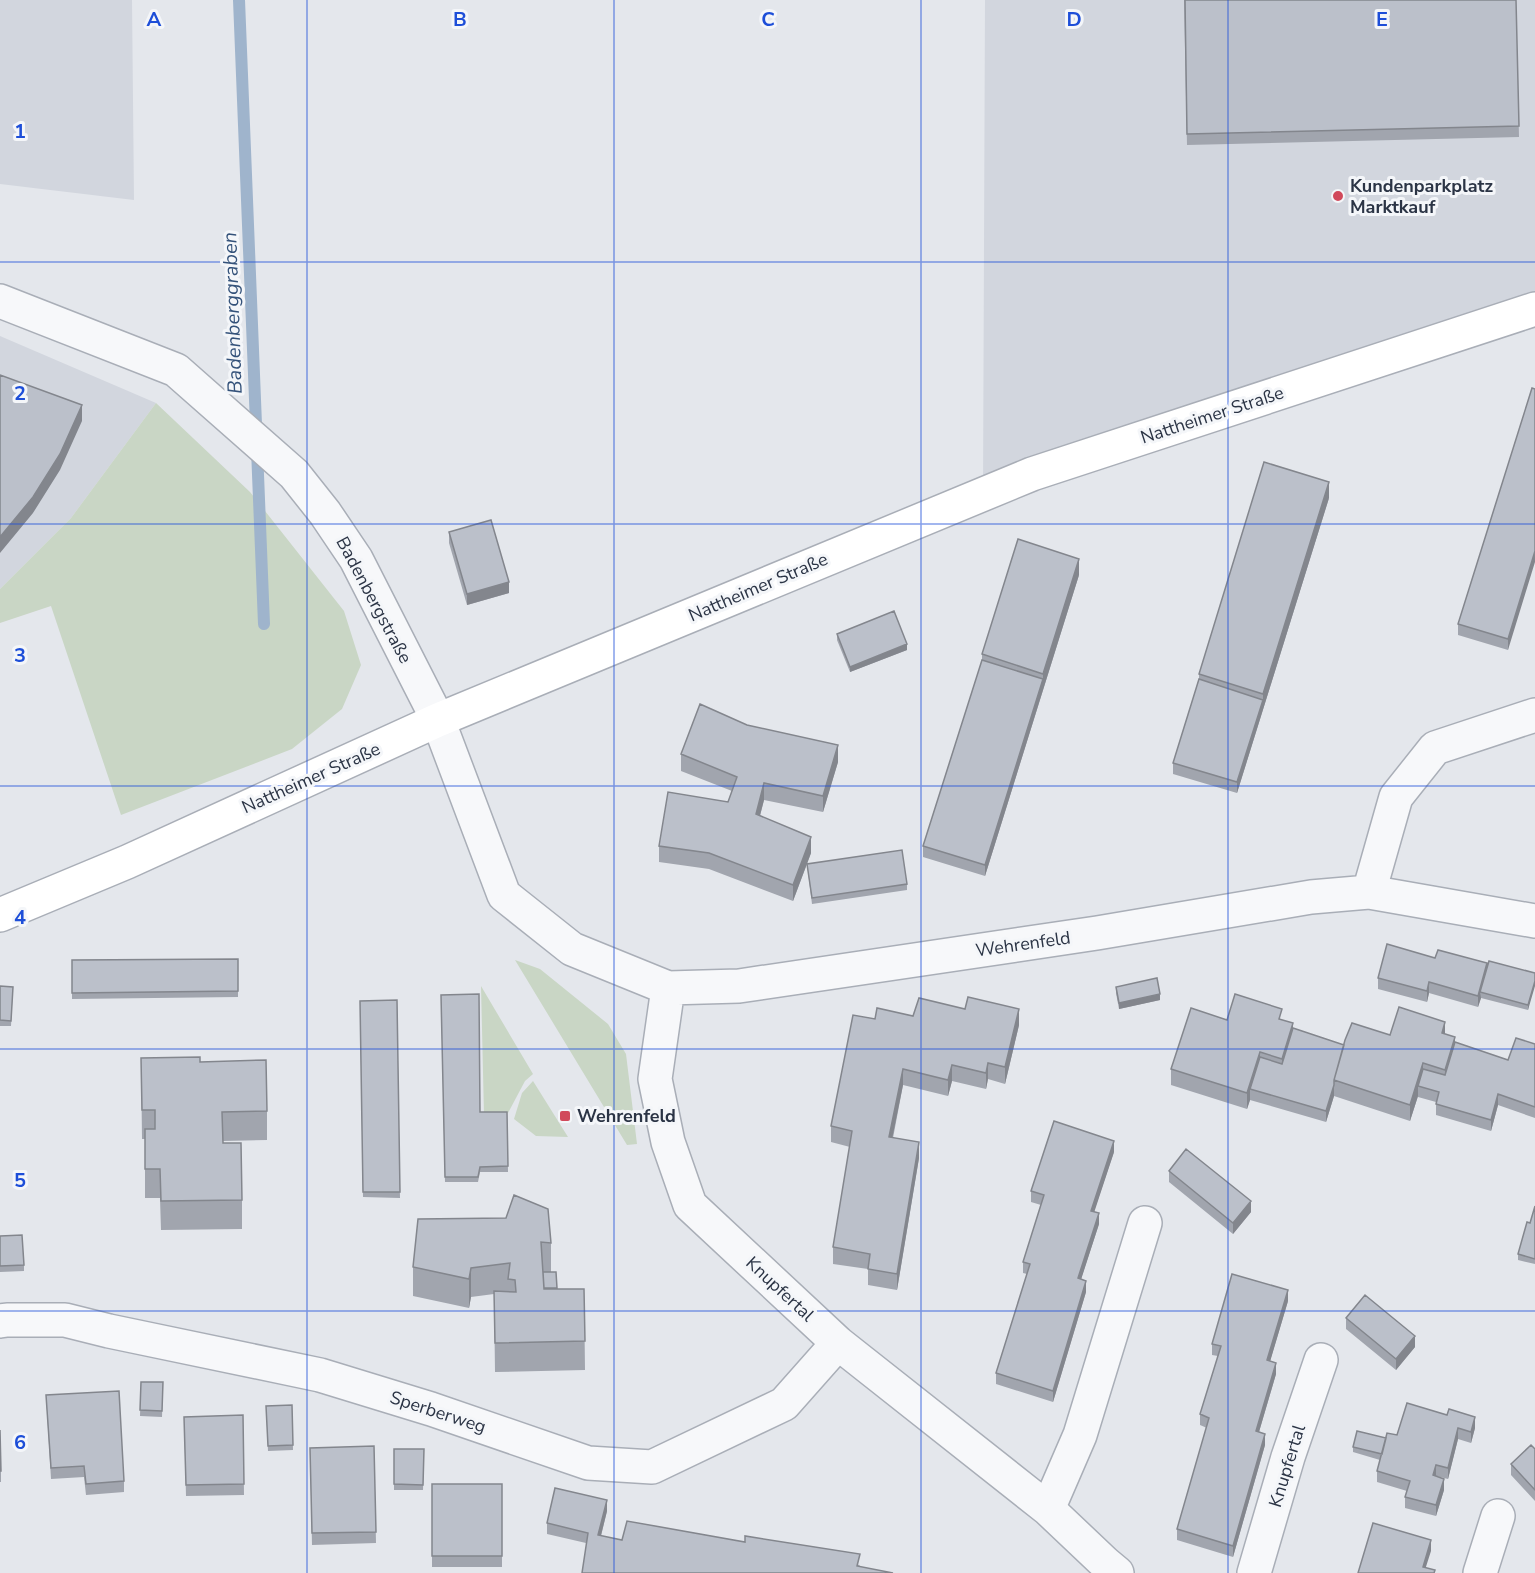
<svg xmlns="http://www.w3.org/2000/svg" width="1535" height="1573" font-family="'Nunito Sans',sans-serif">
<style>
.built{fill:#d2d6de}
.green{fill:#c9d6c5}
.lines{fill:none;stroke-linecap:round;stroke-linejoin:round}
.stream{stroke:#9fb4cc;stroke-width:12}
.street-casing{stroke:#a9aeb7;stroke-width:36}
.secondary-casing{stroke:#a9aeb7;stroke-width:36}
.street{stroke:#f7f8fa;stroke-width:33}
.secondary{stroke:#fff;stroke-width:33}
.wall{fill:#a1a5ae}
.shaded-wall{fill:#83868d}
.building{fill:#bbc0ca;stroke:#83868d;stroke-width:1.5}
.grid{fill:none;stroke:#1d4ed8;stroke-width:1.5;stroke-opacity:0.55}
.poi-dot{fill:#d1495b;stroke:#f4f6f9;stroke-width:2}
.labels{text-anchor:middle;stroke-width:6;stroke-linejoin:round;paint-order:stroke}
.poi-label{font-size:18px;font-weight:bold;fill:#2b3445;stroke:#f4f6f9;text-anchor:start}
.street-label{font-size:18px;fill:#2b3445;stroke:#f4f6f9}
.water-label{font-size:20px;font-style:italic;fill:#34527a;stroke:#f4f6f9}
.grid-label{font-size:20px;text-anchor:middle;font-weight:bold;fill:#1d4ed8;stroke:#f4f6f9;stroke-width:6;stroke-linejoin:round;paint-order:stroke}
</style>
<rect width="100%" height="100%" fill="#e4e7ec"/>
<path class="built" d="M0 0H132L134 200 0 184Z
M985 0H1535V292L1032 474 983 495Z
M0 336 156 403 71 518 0 589Z"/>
<path class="green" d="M156 403 250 492 344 611 361 665 342 709 292 749 121 815 51 606 0 623V589L71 518Z
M515 960 540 969 608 1024 626 1054 637 1144 627 1145Z
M481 986 533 1074 525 1081 508 1113 484 1115Z
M533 1081 568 1137 536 1136 514 1119 522 1093Z"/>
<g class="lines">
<path class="stream" d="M239 0 264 624"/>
<defs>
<path id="street" d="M0 301 176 370 294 474 325 513 356 559 438 720 504 895 572 949 668 988 739 986 1097 933 1311 897 1369 892 1535 921
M1369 892 1396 797 1435 748 1535 715
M668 988 655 1079 668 1142 690 1205 838 1343 1048 1509 1105 1563 1117 1573
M0 1321 7 1320H65L109 1331 320 1375 431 1409 588 1463 652 1467 784 1404 838 1343
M1048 1509 1080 1435 1145 1223
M1254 1573 1288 1457 1321 1360
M1480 1573 1498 1516"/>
<path id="secondary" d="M0 915 127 862 438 720 1032 474 1535 309"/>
</defs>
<use href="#street" class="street-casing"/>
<use href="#secondary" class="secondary-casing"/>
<use href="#street" class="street"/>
<use href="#secondary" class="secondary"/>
</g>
<path class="wall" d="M1184 0H1516L1519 137 1187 145Z
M1532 388 1508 650 1458 635V624Z
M1329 498 1237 793 1173 774V763L1199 679V674Z
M449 532 509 593 467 605 449 543Z
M1079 575 985 876 923 857V846L982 660V654Z
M837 634 907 650 850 672 837 640Z
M747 725 838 762 823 812 764 800 760 816 811 853 793 901 709 869 659 862V846L728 802 732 791 681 771V754Z
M807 864 907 884V890L812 904Z
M1435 958 1487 969 1535 973 1528 1010 1481 998 1478 1007 1429 993 1427 1002 1378 989V978Z
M238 959V997L72 999V960Z
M0 986 13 987 11 1026H0Z
M1116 987 1160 1000 1119 1009 1116 993Z
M441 995 480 1112H507L508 1172H480L478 1182H445Z
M397 1000 400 1198 363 1197 360 1001Z
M913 1016 1019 1025 1005 1084 988 1079 986 1089 952 1081 948 1096 903 1085 893 1138 919 1158 897 1290 868 1285V1269L833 1264V1247L850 1147 831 1142V1126L875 1019Z
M1227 1020H1282L1293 1028 1344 1045 1390 1035 1445 1034 1455 1042 1508 1060 1535 1044V1118L1498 1105 1491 1131 1436 1115V1102L1418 1097V1096L1410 1121 1334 1096 1326 1122 1250 1100 1247 1109 1171 1085V1069Z
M141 1058 200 1062 267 1111V1140L223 1141 242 1200V1229L161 1230 160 1198H145V1139H142Z
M1114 1152 1094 1211 1099 1224 1081 1279 1086 1292 1053 1402 996 1384V1373L1027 1274 1023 1273V1262L1041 1205 1031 1202V1191Z
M1169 1171 1251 1212 1233 1234 1169 1182Z
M1535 1206V1264L1518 1260V1254L1530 1223Z
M418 1219 551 1243V1272H543H556L557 1289H584L585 1370 495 1372 494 1294 471 1297 469 1308 413 1296V1267Z
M0 1236 24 1265V1271L0 1272Z
M1288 1301 1270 1361 1276 1374 1259 1432 1265 1445 1233 1557 1177 1540V1529L1207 1428 1200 1425V1414L1218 1356 1212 1355V1344Z
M1346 1318 1415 1347 1396 1370 1346 1329Z
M141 1382H163L162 1417 140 1416Z
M46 1395 124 1481V1492L86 1495 84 1477 51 1479Z
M1407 1403 1475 1428 1471 1443 1458 1439 1448 1479 1436 1476 1444 1490 1436 1516 1405 1508V1497L1407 1491 1377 1482V1471L1380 1460 1353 1452V1447L1397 1435Z
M292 1405 293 1450 268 1451 266 1406Z
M243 1415 244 1495 186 1496 184 1417Z
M0 1430 1 1471V1482H0Z
M374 1446 376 1543 312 1545 310 1448Z
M394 1449H424L423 1490H394Z
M1535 1449V1501L1511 1475V1464Z
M432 1484H502V1567H432Z
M607 1511 601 1536 622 1540 860 1565 859 1566 586 1543 547 1534V1523Z"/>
<path class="shaded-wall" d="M82 405V421L60 470 33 513 0 553V537Z
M1329 482V498L1237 793V782L1263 700V694Z
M1535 551V562L1508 650V639Z
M1079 559V575L1043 690V674Z
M509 582V593L467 605V594Z
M907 644V650L850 672V667Z
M1043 679V690L985 876V865Z
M838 745V762L823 812V796Z
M764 783V800L756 830V814Z
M811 837V853L793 901V885Z
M1487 963V974L1480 992 1481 998 1478 1007V996Z
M1535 981V986L1528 1010V1005Z
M1429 982V993L1427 1002V991Z
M1160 994V1000L1119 1009V1003Z
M1019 1009V1025L1005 1084V1067Z
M1445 1022V1038L1442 1033Z
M1293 1023V1039L1282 1075V1059Z
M1455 1037V1053L1445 1087V1070Z
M1260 1052V1068L1250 1089V1100L1247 1109V1093Z
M988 1063V1079L986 1089V1073Z
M1423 1063V1080L1418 1086V1096L1410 1121V1105Z
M952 1065V1081L948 1096V1080Z
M903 1069V1085L889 1154V1137Z
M1334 1085V1096L1326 1122V1111Z
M1498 1094V1105L1491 1131V1120Z
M1114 1141V1152L1091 1222V1211Z
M919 1142V1158L897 1290V1274Z
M1251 1201V1212L1233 1234V1223Z
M1099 1213V1224L1078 1289V1278Z
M471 1268V1297L469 1308V1279Z
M1086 1281V1292L1053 1402V1391Z
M1288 1290V1301L1267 1372V1360Z
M1415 1336V1347L1396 1370V1359Z
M1276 1363V1374L1256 1442V1431Z
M1475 1417V1428L1471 1443V1432Z
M1458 1428V1439L1448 1479V1468Z
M1265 1434V1445L1233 1557V1546Z
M1436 1465V1476L1433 1486V1475Z
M1444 1479V1490L1436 1516V1505Z
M607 1500V1511L598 1547V1535Z
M1431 1540V1551L1424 1573 1423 1567Z"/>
<path class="building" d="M1185 0H1516L1519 126 1187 134Z
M0 375 82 405 60 454 33 497 0 537Z
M1532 388 1535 389V551L1508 639 1458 624Z
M1264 462 1329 482 1263 694 1199 674Z
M491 520 509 582 467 594 449 532Z
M1018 539 1079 559 1043 674 982 654Z
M894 611 907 644 850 667 837 634Z
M982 660 1043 679 985 865 923 846Z
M1199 679 1263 700 1237 782 1173 763Z
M700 704 747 725 838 745 823 796 764 783 756 814 811 837 793 885 709 853 659 846 668 792 728 802 737 777 681 754Z
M902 850 907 884 812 898 807 864Z
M1387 944 1435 958 1438 950 1487 963 1478 996 1429 982 1427 991 1378 978Z
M238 959V991L72 993V960Z
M1489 961 1535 973V981L1528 1005 1480 992Z
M1157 978 1160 994 1119 1003 1116 987Z
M0 986 13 987 11 1021 0 1020Z
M479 994 480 1112H507L508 1166 480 1167 478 1177H445L441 995Z
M1235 994 1282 1009 1279 1019 1293 1023 1282 1059 1260 1052 1247 1093 1171 1069 1191 1008 1227 1020Z
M968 997 1019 1009 1005 1067 988 1063 986 1073 952 1065 948 1080 903 1069 889 1137 919 1142 897 1274 868 1269 870 1254 833 1247 852 1131 831 1126 853 1015 875 1019 877 1008 913 1016 919 998 965 1009Z
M397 1000 400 1192H363L360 1001Z
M1399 1007 1445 1022 1442 1033 1455 1037 1445 1070 1423 1063 1410 1105 1334 1080 1345 1040 1352 1023 1390 1035Z
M1293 1028 1344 1045 1334 1080V1085L1326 1111 1250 1089 1260 1057 1282 1064Z
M1516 1038 1535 1044V1107L1498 1094 1491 1120 1436 1104 1439 1092 1418 1086 1423 1069 1445 1075 1455 1042 1508 1060Z
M200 1057V1062L266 1060 267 1111 222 1112 223 1143H241L242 1200 161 1201 160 1169H145V1129H155V1110H142L141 1058Z
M1054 1121 1114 1141 1091 1211 1099 1213 1078 1278 1086 1281 1053 1391 996 1373 1030 1264 1023 1262 1044 1195 1031 1191Z
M1186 1149 1251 1201 1233 1223 1169 1171Z
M514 1195 548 1209 551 1243 541 1242 544 1289H584L585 1341 495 1343 494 1291 516 1292 515 1280 508 1279 510 1263 471 1268 469 1279 413 1267 418 1219 506 1218Z
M1535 1206V1259L1518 1254 1527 1222 1530 1223Z
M22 1235 24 1265 0 1266V1236Z
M543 1272H556L557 1288H544Z
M1232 1274 1288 1290 1267 1360 1276 1363 1256 1431 1265 1434 1233 1546 1177 1529 1209 1418 1200 1414 1221 1346 1212 1344Z
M1365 1295 1415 1336 1396 1359 1346 1318Z
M141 1382H163L162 1411 140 1410Z
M119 1391 124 1481 86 1484 84 1466 51 1468 46 1395Z
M1407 1403 1447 1415 1449 1409 1475 1417 1471 1432 1458 1428 1448 1468 1436 1465 1433 1475 1444 1479 1436 1505 1405 1497 1410 1481 1377 1471 1387 1433 1397 1435Z
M292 1405 293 1445 268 1446 266 1406Z
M243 1415 244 1484 186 1485 184 1417Z
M0 1430 1 1471H0Z
M1357 1431 1386 1438 1382 1454 1353 1447Z
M1531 1445 1535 1449V1490L1511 1464Z
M374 1446 376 1532 312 1533 310 1448Z
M394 1449H424L423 1485 394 1484Z
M432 1484H502V1556H432Z
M555 1488 607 1500 598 1535 622 1540 627 1521 745 1542V1536L860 1554 857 1566 893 1573H582L588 1533 547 1523Z
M1373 1523 1431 1540 1423 1567 1435 1570 1434 1573H1358Z"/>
<path class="grid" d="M307 0V1573M614 0V1573M921 0V1573M1228 0V1573M0 262H1535M0 524H1535M0 786H1535M0 1049H1535M0 1311H1535"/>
<g class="poi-dot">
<circle cx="1338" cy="196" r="6"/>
<rect x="559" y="1110" width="12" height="12" rx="3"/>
</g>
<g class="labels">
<g class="poi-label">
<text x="1350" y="192">Kundenparkplatz<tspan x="1350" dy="21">Marktkauf</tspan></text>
<text x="577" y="1122">Wehrenfeld</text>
</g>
<g class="street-label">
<text transform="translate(1212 415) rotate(-18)" y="6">Nattheimer Straße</text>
<text transform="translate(758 587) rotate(-23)" y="6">Nattheimer Straße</text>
<text transform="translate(374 600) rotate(62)" y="6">Badenbergstraße</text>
<text transform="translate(311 778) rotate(-24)" y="6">Nattheimer Straße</text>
<text transform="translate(1023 944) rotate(-8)" y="6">Wehrenfeld</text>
<text transform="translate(780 1289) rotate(43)" y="6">Knupfertal</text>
<text transform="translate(438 1412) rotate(18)" y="6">Sperberweg</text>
<text transform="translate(1287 1466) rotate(-73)" y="6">Knupfertal</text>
</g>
<g class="water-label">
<text transform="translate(232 313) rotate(-92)" y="7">Badenberggraben</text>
</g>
</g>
<g class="grid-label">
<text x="154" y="26">A</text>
<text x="460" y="26">B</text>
<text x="768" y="26">C</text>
<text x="1074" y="26">D</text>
<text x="1382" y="26">E</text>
<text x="20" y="138">1</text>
<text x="20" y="400">2</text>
<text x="20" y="662">3</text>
<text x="20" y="924">4</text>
<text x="20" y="1187">5</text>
<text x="20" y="1449">6</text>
</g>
</svg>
